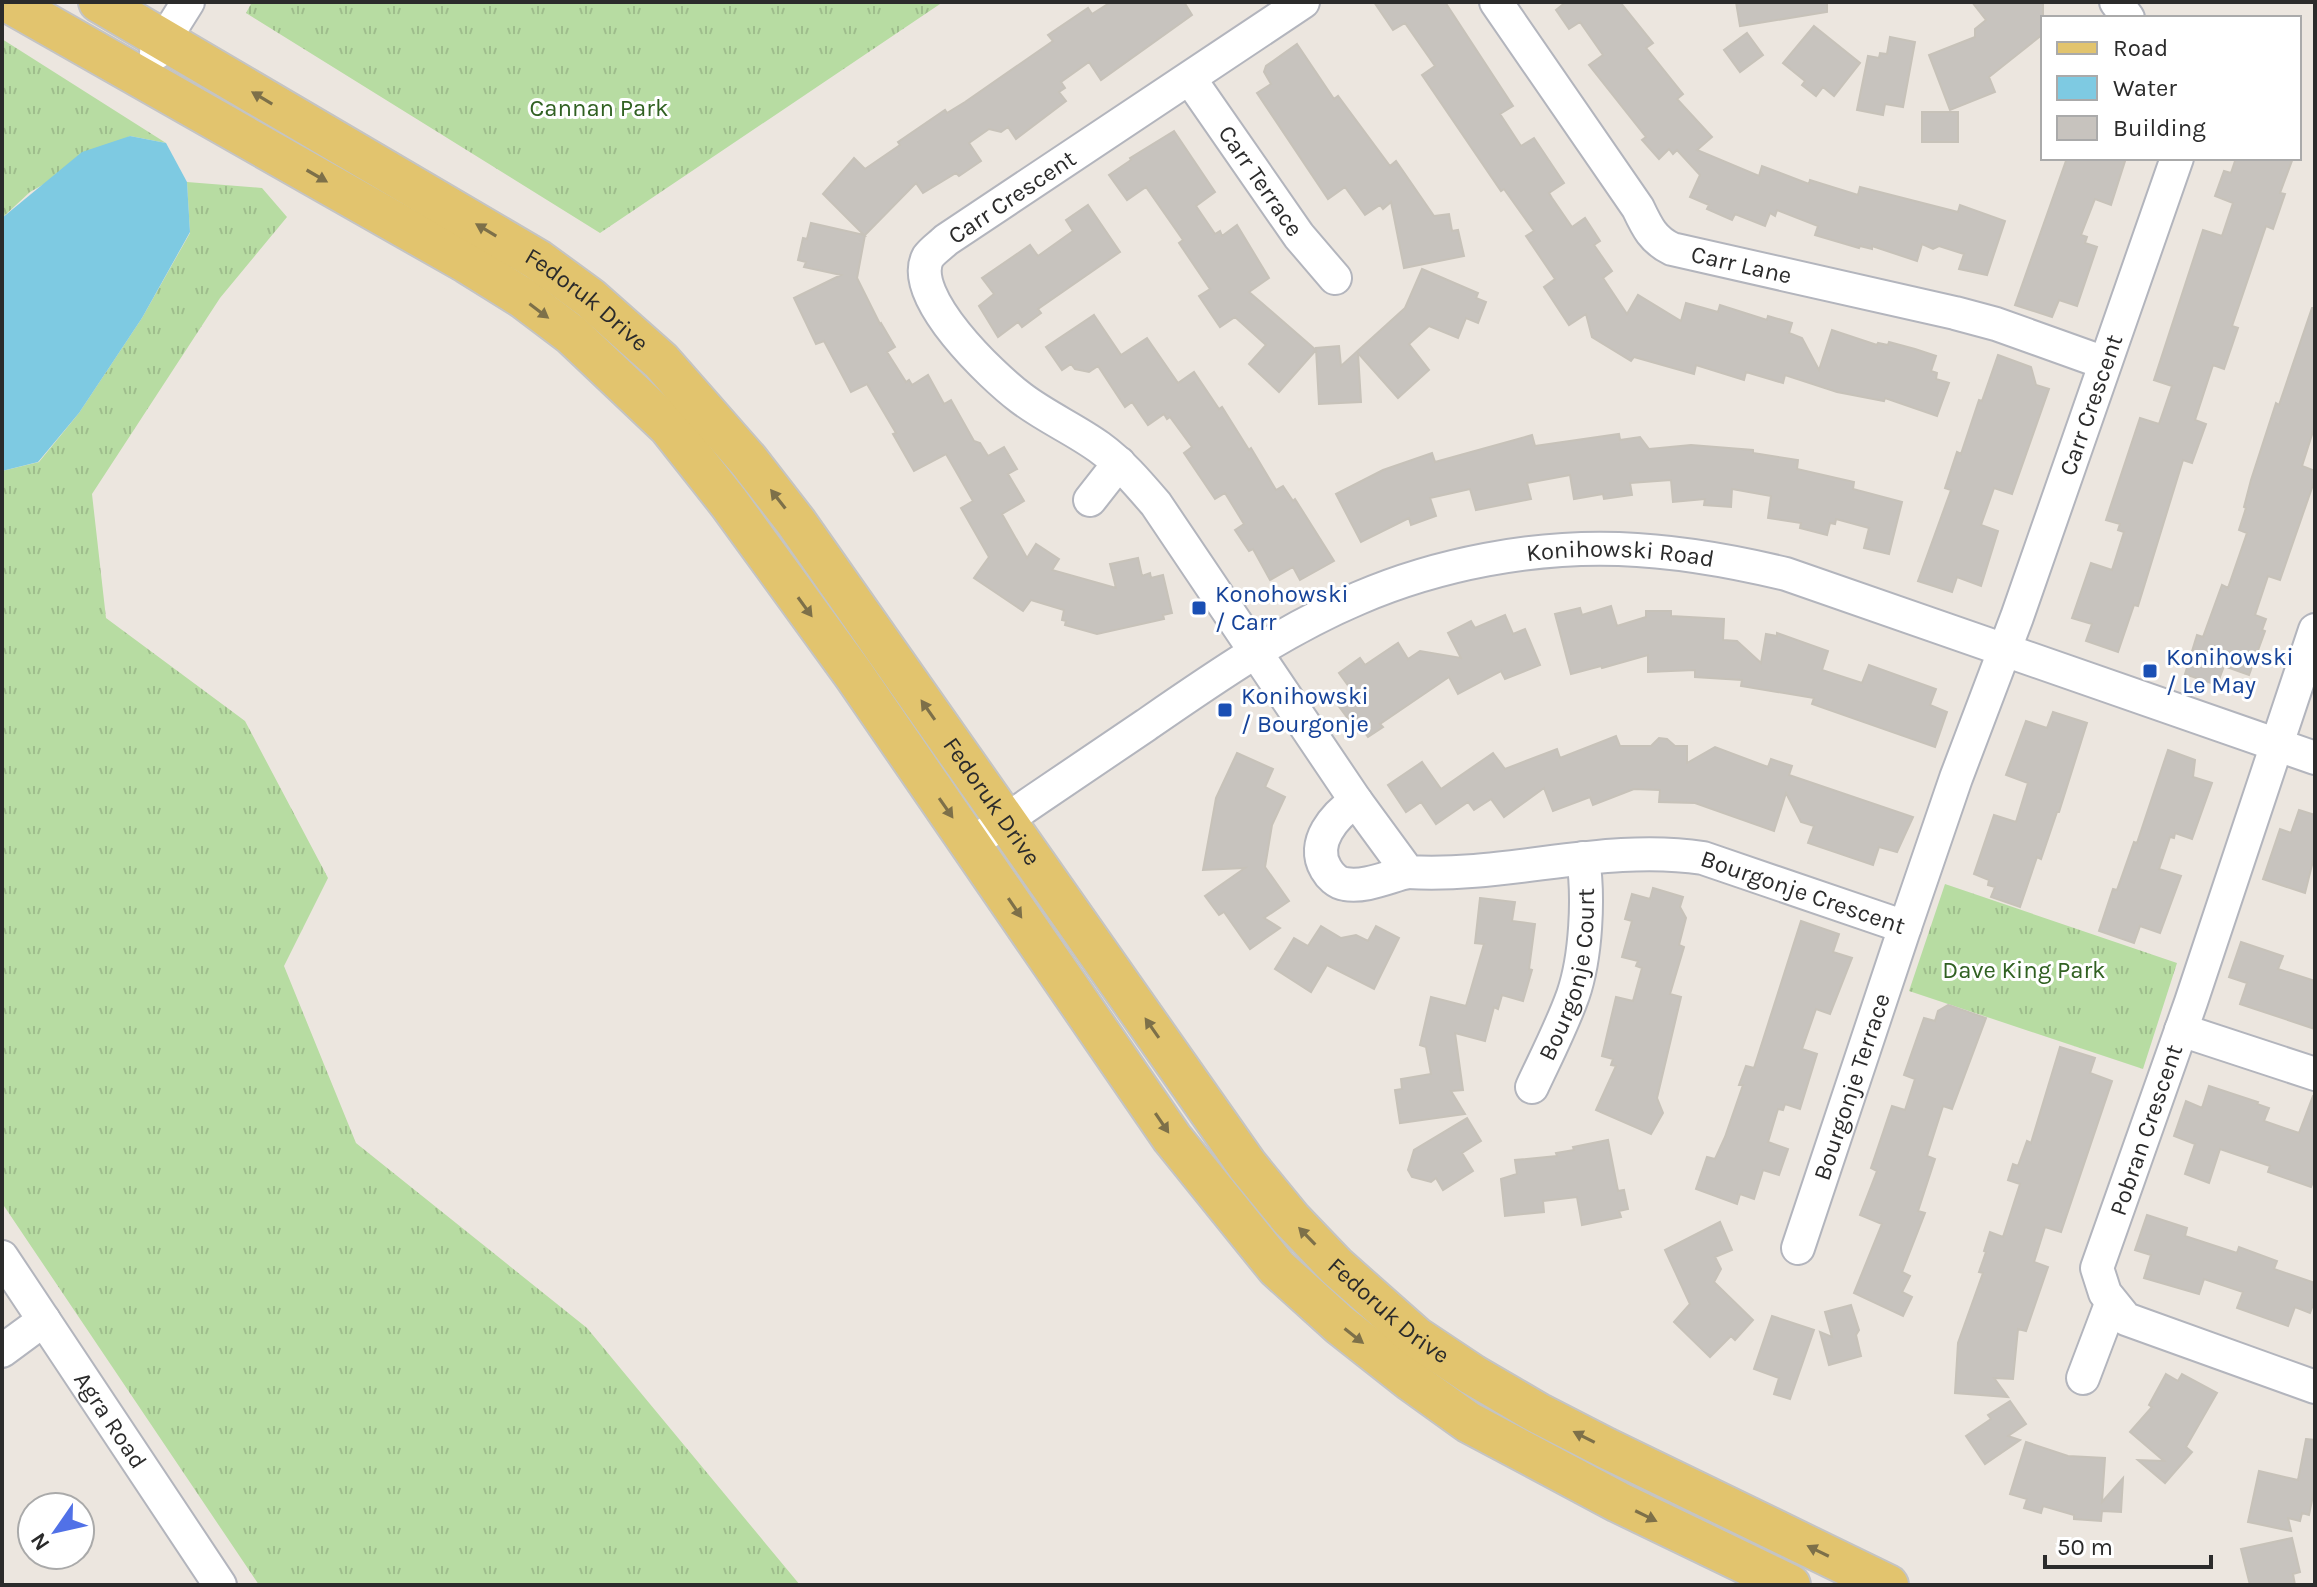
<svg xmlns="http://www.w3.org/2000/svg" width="2317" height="1587" font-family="Karla,sans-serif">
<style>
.grass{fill:url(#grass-tufts)}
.water{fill:#7ecae2}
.building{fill:#c7c3be;stroke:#c7c2b9;stroke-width:2}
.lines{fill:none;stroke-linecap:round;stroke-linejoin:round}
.minor-casing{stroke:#b3b5bd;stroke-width:36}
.major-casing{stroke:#c4c4c4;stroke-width:44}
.minor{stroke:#fff;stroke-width:32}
.major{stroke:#e2c46e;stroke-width:40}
.oneway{fill:#7d7049}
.transit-dot{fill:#1a4fb4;stroke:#fff;stroke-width:3}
.labels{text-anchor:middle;stroke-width:6;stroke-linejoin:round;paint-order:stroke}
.park-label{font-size:24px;fill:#316122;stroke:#fff}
.street-label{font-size:24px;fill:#2b2b2b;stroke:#fff}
.transit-label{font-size:24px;fill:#164399;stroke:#fff;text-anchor:start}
</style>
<defs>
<pattern id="grass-tufts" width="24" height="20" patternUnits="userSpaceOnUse" patternTransform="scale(2)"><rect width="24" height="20" fill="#b7dca2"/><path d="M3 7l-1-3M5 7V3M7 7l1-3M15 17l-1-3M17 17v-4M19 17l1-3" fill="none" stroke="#9ebd8c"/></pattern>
</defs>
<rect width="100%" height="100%" fill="#ece6df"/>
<path class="grass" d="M252 2H943L600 233 246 13Z
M2 39 166 143 130 136 30 192 2 218Z
M187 182 262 188 287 217 220 298 92 494 106 618 245 721 328 878 284 966 356 1143 587 1328 800 1585H259L2 1203V471L39 462 79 413 142 318 190 233Z
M1945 884 2177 963 2143 1069 1909 991Z"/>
<path class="water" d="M130 136 166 143 187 182 190 232 142 318 79 413 38 462 2 471V218L82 152Z"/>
<path class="building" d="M1111 2H1184L1192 15 1101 80 1089 62 1061 82 1065 88 1059 92 1066 101 1016 139 1008 127 1001 132 989 129 969 143 981 161 959 176 956 173 923 193 916 183 865 235 857 278 880 324 881 323 895 347 887 352 906 382 909 380 912 385 928 375 944 404 951 400 974 441 980 443 988 456 1004 447 1017 469 1008 474 1024 501 1002 514 1027 558 1036 544 1059 559 1052 570 1116 588 1110 564 1138 558 1142 576 1150 573 1151 578 1163 575 1172 613 1163 615 1164 619 1097 634 1065 625 1066 621 1062 620 1064 610 1031 600 1023 611 974 578 989 557 961 508 973 501 946 454 914 471 893 434 896 433 867 384 851 392 824 341 816 344 794 298 841 275 804 267 806 262 798 260 803 238 807 239 811 223 864 235 823 194 854 158 865 169 900 145 898 142 945 110 947 113 965 102 1053 41 1048 35 1088 8 1092 14Z
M1374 2H1445L1513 106 1500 114 1521 146 1534 138 1564 183 1549 193 1552 198 1572 227 1585 218 1600 241 1594 245 1612 271 1603 278 1627 314 1638 295 1681 321 1686 303 1718 312 1720 305 1767 320 1768 316 1792 323 1789 333 1802 338 1819 370 1832 330 1877 345 1878 343 1888 345 1889 342 1915 349 1936 356 1931 371 1937 373 1936 379 1949 383 1937 416 1885 398 1884 401 1837 392 1785 375 1783 383 1746 372 1744 380 1696 365 1694 374 1634 357 1631 361 1592 337 1586 314 1569 325 1544 287 1555 279 1526 236 1534 231 1504 189 1501 191 1422 75 1435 66 1405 23 1393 30Z
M1566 2H1620L1653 43 1646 48 1683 94 1677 99 1712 137 1697 150 1759 176 1762 166 1809 184 1810 180 1858 195 1860 187 1958 212 1960 205 2005 221 1987 275 1959 269 1964 254 1939 246 1933 249 1922 244 1917 261 1872 246V249L1860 246 1859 248 1815 235 1818 226 1777 210 1775 216 1770 213 1765 226 1735 214 1732 220 1707 209 1709 205 1690 197 1700 175 1677 150 1673 154 1669 149 1659 159 1642 140 1646 137 1589 65 1603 55 1580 22 1569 29 1556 10Z
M1736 2H1827V12L1740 26Z
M1972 2H2043V34L1989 77 1995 92 1950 110 1929 55 1975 37V29L1986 20Z
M1814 26 1860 63 1834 96 1823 87 1816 96 1802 85 1805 81 1783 63Z
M1747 33 1763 55 1740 72 1724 50Z
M1890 37 1915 42 1903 107 1885 104 1883 115 1857 110 1868 56 1879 58 1880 53 1887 54Z
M1297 44 1334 99 1338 96 1390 166 1396 161 1434 216 1449 214 1452 231 1458 230 1464 256 1404 268 1391 202 1383 209 1380 205 1365 215 1345 187 1328 199 1257 93 1271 84 1264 72 1266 66Z
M1922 112H1958V142H1922Z
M1174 131 1215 192 1196 206 1215 234 1220 231 1222 236 1237 225 1269 278 1249 292 1316 350 1279 392 1249 364 1266 345 1235 317 1220 327 1199 296 1210 289 1179 243 1183 240 1146 187 1127 200 1109 175 1131 160 1130 158Z
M2067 158H2126L2111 205 2095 199 2081 235 2087 237 2085 243 2097 247 2077 306 2059 300 2052 317 2015 305Z
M2236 158H2293L2280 193 2285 194 2273 229 2266 226 2232 326 2238 328 2224 369 2213 365 2195 420 2206 424 2192 463 2183 460 2138 606 2134 605 2118 652 2086 641 2092 624 2072 618 2091 563 2112 570 2124 532 2118 530 2120 524 2106 520 2140 418 2159 424 2172 386 2154 380 2203 230 2222 236 2233 203 2215 196 2224 171 2231 173Z
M1088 205 1120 252 1038 309 1041 313 1022 327 1018 322 998 337 979 306 994 294 982 278 1030 245 1038 256 1073 231 1066 220Z
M1422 269 1478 293 1476 298 1486 302 1478 323 1466 318 1458 338 1429 326 1409 344 1429 370 1398 398 1358 353 1361 402 1319 404 1316 348 1339 346 1341 366 1405 308Z
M2312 308H2315V425L2302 466 2315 471V479L2280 580 2268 576 2255 615 2266 619 2262 630 2265 631 2249 675 2224 666 2217 685 2185 674 2197 635 2203 637 2222 585 2228 588 2247 533 2239 530 2246 508 2244 507 2251 480 2276 403 2279 405Z
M1094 315 1121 355 1147 338 1178 383 1194 372 1219 409 1222 407 1249 450 1251 448 1276 490 1283 486 1293 501 1295 499 1334 561 1300 580 1293 567 1270 580 1253 549 1249 551 1235 530 1244 524 1225 493 1215 499 1184 453 1192 447 1170 417 1167 419 1164 414 1148 425 1132 402 1125 407 1098 366 1089 372 1075 369 1071 364 1062 370 1046 347Z
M1998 355 2031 367 2036 385 2049 389 2012 494 1994 488 1981 525 1998 531 1981 586 1957 577 1952 592 1918 581 1951 490 1945 488 1957 452 1961 454 1979 400 1982 401Z
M1619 434 1620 440 1640 437 1649 449 1691 445 1753 450V453L1798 460 1797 469 1854 482 1853 489 1902 502 1889 554 1864 548 1869 528 1836 519 1835 524 1830 523 1827 535 1800 528 1801 523 1768 518 1771 496 1732 489 1731 507 1704 505 1705 499 1673 502 1671 480 1630 483 1632 495 1604 499 1603 494 1574 499 1570 475 1527 483 1531 499 1476 510 1470 489 1430 498 1436 516 1411 525 1409 518 1361 542 1336 494 1383 470 1432 453 1435 462 1532 435 1535 446Z
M1611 606 1617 626 1646 617V611H1671V616L1724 619 1723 640 1737 641 1761 663 1766 634 1777 636V633L1828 651 1822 670 1862 683 1869 665 1936 689 1930 705 1947 712 1935 747 1812 704 1814 698 1741 686 1742 680 1695 677V670L1648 672V655L1602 668 1601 666 1571 674 1555 614 1580 608 1582 615Z
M1505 615 1513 634 1525 629 1540 665 1505 679 1501 671 1458 694 1449 677 1380 724 1383 727 1368 737 1362 729 1358 732 1337 704 1352 691 1339 673 1360 658 1365 665 1398 643 1408 659 1420 651 1461 658 1448 633 1471 621 1475 628Z
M2053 712 2087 723 2059 812H2057L2041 859 2037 857 2020 907 1991 897 1995 887 1988 885 1989 880 1974 874 1994 815 2016 822 2028 783 2006 775 2026 721 2047 728Z
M1616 736 1620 746H1651L1659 738 1667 739 1675 746H1687V763L1715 747 1768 767 1771 759 1792 766 1789 775 1913 817 1897 852 1879 847 1873 865 1808 843 1814 826 1801 822 1786 793 1774 831 1695 803 1659 802 1660 790 1634 789 1593 805 1590 797 1553 811 1544 788 1504 817 1491 799 1474 810 1468 802 1436 824 1421 802 1406 812 1388 785 1422 762 1441 789 1493 753 1505 769 1557 749 1560 758Z
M2168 750 2195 760 2193 777 2212 783 2192 839 2175 833 2174 838 2170 837 2159 869 2181 876 2160 933 2140 926 2134 943 2099 931 2113 889 2117 890 2134 842 2137 843Z
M1237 753 1273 769 1265 787 1285 797 1272 825 1265 867 1289 901 1264 918 1280 928 1250 949 1224 912 1219 915 1205 896 1245 868 1203 870 1216 798Z
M2299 810 2315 815V853L2305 893 2263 879 2280 829 2291 833Z
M1653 888 1683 897 1680 907 1686 918 1679 945 1684 947 1670 994 1681 997 1657 1098 1663 1113 1651 1134 1596 1110 1616 1066 1611 1065 1613 1059 1602 1056 1616 997 1633 1001 1642 968 1636 966 1638 961 1622 957 1632 921 1625 919 1632 894 1650 899Z
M1480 898 1515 902 1512 921 1535 924 1529 969 1532 970 1523 1001 1502 995 1498 1009 1494 1007 1485 1041 1455 1033 1463 1090 1451 1091 1465 1114 1400 1123 1395 1090 1402 1089 1401 1079 1431 1074 1426 1047 1420 1045 1431 997 1466 1006 1484 944 1475 943Z
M1801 921 1839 934 1833 952 1852 958 1830 1014 1816 1009 1802 1049 1817 1054 1800 1109 1785 1104 1783 1110 1778 1109 1768 1142 1788 1149 1779 1175 1763 1170 1754 1199 1740 1194 1737 1204 1696 1189 1707 1157 1715 1159 1725 1137 1743 1085H1739L1746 1066 1754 1068Z
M1321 926 1341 938 1356 935 1368 941 1376 926 1399 938 1374 989 1327 965 1311 992 1275 969 1294 938 1308 946Z
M2241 942 2283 956 2278 969 2315 981V1029L2240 1004 2247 983 2229 977Z
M1948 1005 1986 1018 1952 1109 1943 1106 1927 1156 1935 1159 1918 1211 1925 1213 1902 1272 1910 1276 1902 1292 1912 1297 1903 1316 1854 1293 1882 1224 1860 1215 1877 1171 1871 1168 1892 1106 1905 1110 1915 1079 1904 1075 1924 1018 1935 1021 1938 1011Z
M2060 1047 2095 1058 2090 1073 2112 1081 2061 1232 2045 1227 2034 1262 2048 1267 2026 1331 2018 1329 2013 1379 1994 1378 2008 1397 1955 1393 1958 1343 1983 1273 1979 1272 1986 1252 1984 1251 1990 1232 2003 1237 2020 1184 2008 1180 2013 1164 2018 1166 2027 1141 2031 1143Z
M2209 1086 2258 1102 2257 1104 2269 1108 2264 1121 2299 1133 2313 1096H2315V1176L2311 1187 2268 1172 2270 1166 2220 1149 2209 1183 2185 1174 2195 1144 2174 1136 2186 1101 2202 1108Z
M1467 1118 1481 1141 1462 1153 1473 1171 1443 1190 1436 1178 1431 1182 1412 1177 1408 1170 1414 1150Z
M1608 1140 1618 1191 1624 1190 1628 1209 1619 1211 1621 1217 1582 1225 1577 1197 1543 1201 1544 1212 1505 1216 1501 1179 1517 1174 1515 1160 1557 1156 1556 1153 1574 1150 1573 1147Z
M2147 1215 2187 1228 2185 1236 2237 1253 2239 1247 2277 1261 2274 1269 2315 1283V1299L2310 1313 2295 1307 2288 1326 2237 1308 2243 1292 2204 1279 2199 1294 2144 1278 2151 1255 2135 1250Z
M1720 1222 1732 1250 1715 1257 1721 1269 1714 1282 1753 1320 1735 1340 1731 1336 1710 1357 1674 1322 1690 1304 1665 1250Z
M1851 1305 1859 1330 1856 1335 1861 1356 1829 1365 1820 1332 1832 1337 1825 1312Z
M1772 1316 1814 1330 1790 1399 1774 1394 1779 1378 1754 1369Z
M2166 1374 2178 1381 2182 1374 2217 1393 2186 1447 2192 1452 2165 1483 2138 1460 2164 1461 2130 1432 2152 1407 2149 1405Z
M2010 1401 2026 1424 2008 1436 2020 1440 1985 1464 1966 1436 1991 1419 1988 1415Z
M2306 1439 2315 1440V1486L2309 1515 2302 1513 2300 1521 2288 1518 2291 1531 2248 1522 2259 1471 2298 1480Z
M2026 1442 2068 1456 2105 1458 2102 1502 2123 1478 2121 1512 2102 1511 2101 1521 2074 1519V1515L2043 1506 2041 1513 2024 1508 2027 1499 2010 1494Z
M2292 1538 2300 1572 2293 1574 2295 1585H2250L2241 1549Z"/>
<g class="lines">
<defs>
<g id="minor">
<path id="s1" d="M1303 2 946 240C941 245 932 251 928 257 907 296 993 377 1021 398 1046 417 1074 429 1099 447 1121 463 1138 483 1156 504L1356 801 1408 872C1507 878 1604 843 1703 858L1905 927 1956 778 2017 617 2177 158"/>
<path id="s2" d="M1496 2 1638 208C1647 227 1653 240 1672 249L1955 313 1996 324 2105 363"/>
<path d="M2116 2 2128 18"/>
<path d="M156 53 188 2"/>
<path id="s3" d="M1190 79 1299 236 1335 278"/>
<path d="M1090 500 1119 463"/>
<path d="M2315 630 2191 1002 2097 1268 2105 1293 2126 1319 2315 1387"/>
<path d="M1356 801C1335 815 1310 843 1326 869 1330 876 1337 883 1345 884 1365 888 1390 876 1408 872"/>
<path id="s4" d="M971 844C1029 804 1088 764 1146 725 1214 678 1283 630 1359 598 1438 564 1533 546 1619 549 1676 551 1732 561 1786 574L2315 758"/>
<path d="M2181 1030 2315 1074"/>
<path id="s5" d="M1532 1087C1546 1057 1562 1026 1573 995 1586 957 1589 897 1583 858"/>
<path id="s6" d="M1798 1248 1905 927"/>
<path id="s7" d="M2 1257 220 1585"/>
<path d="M2 1351 44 1320"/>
<path d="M2083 1378 2111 1304"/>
</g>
<g id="major">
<path d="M8 2 467 263 523 298 572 335 669 427 729 503 854 675 1172 1138 1277 1268 1340 1325 1411 1381 1468 1422 1618 1502 1790 1585"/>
<path id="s8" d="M99 2 538 260 590 298 661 361 748 460 796 522 1247 1165 1291 1219 1336 1266 1416 1337 1473 1375 1538 1413 1606 1448 1888 1585"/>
</g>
</defs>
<use href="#minor" class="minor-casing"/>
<use href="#major" class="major-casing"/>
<use href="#minor" class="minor"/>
<use href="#major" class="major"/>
</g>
<defs><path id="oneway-solid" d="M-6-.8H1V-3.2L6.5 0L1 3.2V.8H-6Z" transform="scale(2)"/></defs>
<g class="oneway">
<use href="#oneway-solid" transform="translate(262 98) rotate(-149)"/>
<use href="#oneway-solid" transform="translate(317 176) rotate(30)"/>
<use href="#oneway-solid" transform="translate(486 230) rotate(-149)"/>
<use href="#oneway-solid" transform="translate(539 311) rotate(37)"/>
<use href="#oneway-solid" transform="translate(778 499) rotate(-128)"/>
<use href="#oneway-solid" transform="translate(805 607) rotate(54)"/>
<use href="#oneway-solid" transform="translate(928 710) rotate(-125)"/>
<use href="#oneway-solid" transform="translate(946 808) rotate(55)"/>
<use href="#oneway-solid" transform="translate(1015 908) rotate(56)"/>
<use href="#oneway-solid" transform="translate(1152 1028) rotate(-125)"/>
<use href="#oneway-solid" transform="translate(1162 1123) rotate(56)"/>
<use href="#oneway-solid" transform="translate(1307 1236) rotate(-134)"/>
<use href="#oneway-solid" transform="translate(1354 1336) rotate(38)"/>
<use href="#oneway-solid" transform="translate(1584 1437) rotate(-153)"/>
<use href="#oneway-solid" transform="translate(1646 1516) rotate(26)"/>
<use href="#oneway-solid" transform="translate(1818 1551) rotate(-154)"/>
</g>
<g class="transit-dot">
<rect x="1191" y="600" width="16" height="16" rx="4"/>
<rect x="2142" y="663" width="16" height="16" rx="4"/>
<rect x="1217" y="702" width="16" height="16" rx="4"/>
</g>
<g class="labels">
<g class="park-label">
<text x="599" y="116">Cannan Park</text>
<text x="2024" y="978">Dave King Park</text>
</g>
<g class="street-label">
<text dy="8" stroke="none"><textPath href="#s3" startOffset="124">Carr Terrace</textPath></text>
<text transform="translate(1012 197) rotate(-34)" y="8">Carr Crescent</text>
<text dy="8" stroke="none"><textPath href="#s2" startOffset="376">Carr Lane</textPath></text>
<text dy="8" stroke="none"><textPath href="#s8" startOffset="572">Fedoruk Drive</textPath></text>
<text dy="8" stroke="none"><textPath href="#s1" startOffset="2314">Carr Crescent</textPath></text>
<text dy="8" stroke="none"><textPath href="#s4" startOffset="728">Konihowski Road</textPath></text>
<text dy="8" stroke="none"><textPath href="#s8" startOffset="1220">Fedoruk Drive</textPath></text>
<text dy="8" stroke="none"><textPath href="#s1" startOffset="1652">Bourgonje Crescent</textPath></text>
<text dy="8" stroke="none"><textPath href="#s5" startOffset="120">Bourgonje Court</textPath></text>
<text dy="8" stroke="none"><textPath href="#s6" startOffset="170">Bourgonje Terrace</textPath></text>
<text transform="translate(2146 1130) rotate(-71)" y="8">Pobran Crescent</text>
<text dy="8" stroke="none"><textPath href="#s8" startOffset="1868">Fedoruk Drive</textPath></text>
<text dy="8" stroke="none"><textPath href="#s7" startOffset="196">Agra Road</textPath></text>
</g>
<g class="transit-label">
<text x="1215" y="602">Konohowski<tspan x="1215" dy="28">/ Carr</tspan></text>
<text x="2166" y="665">Konihowski<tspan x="2166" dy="28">/ Le May</tspan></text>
<text x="1241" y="704">Konihowski<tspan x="1241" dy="28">/ Bourgonje</tspan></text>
</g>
</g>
<rect width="2317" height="1587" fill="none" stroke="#2b2b2b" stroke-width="8"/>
<rect x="2041" y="16" width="260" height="144" fill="#ffffff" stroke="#aaaaaa" stroke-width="2"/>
<rect x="2057" y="42" width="40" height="12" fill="#e2c46e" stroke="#aaaaaa" stroke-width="2"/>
<text x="2113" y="56" font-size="24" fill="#2b2b2b">Road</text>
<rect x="2057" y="76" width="40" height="24" fill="#7ecae2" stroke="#aaaaaa" stroke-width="2"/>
<text x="2113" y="96" font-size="24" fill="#2b2b2b">Water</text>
<rect x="2057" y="116" width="40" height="24" fill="#c7c3be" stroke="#aaaaaa" stroke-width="2"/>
<text x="2113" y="136" font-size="24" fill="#2b2b2b">Building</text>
<g transform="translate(56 1531) rotate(236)"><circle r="38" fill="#ffffff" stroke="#aaaaaa" stroke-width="2"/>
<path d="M0-6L14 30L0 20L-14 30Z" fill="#5171e7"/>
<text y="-12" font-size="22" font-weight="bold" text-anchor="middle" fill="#2b2b2b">N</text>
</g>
<path d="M2045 1555v12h166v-12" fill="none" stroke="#2b2b2b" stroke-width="4"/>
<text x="2057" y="1555" font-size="24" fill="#2b2b2b" stroke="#ffffff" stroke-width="6" paint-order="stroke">50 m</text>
</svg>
